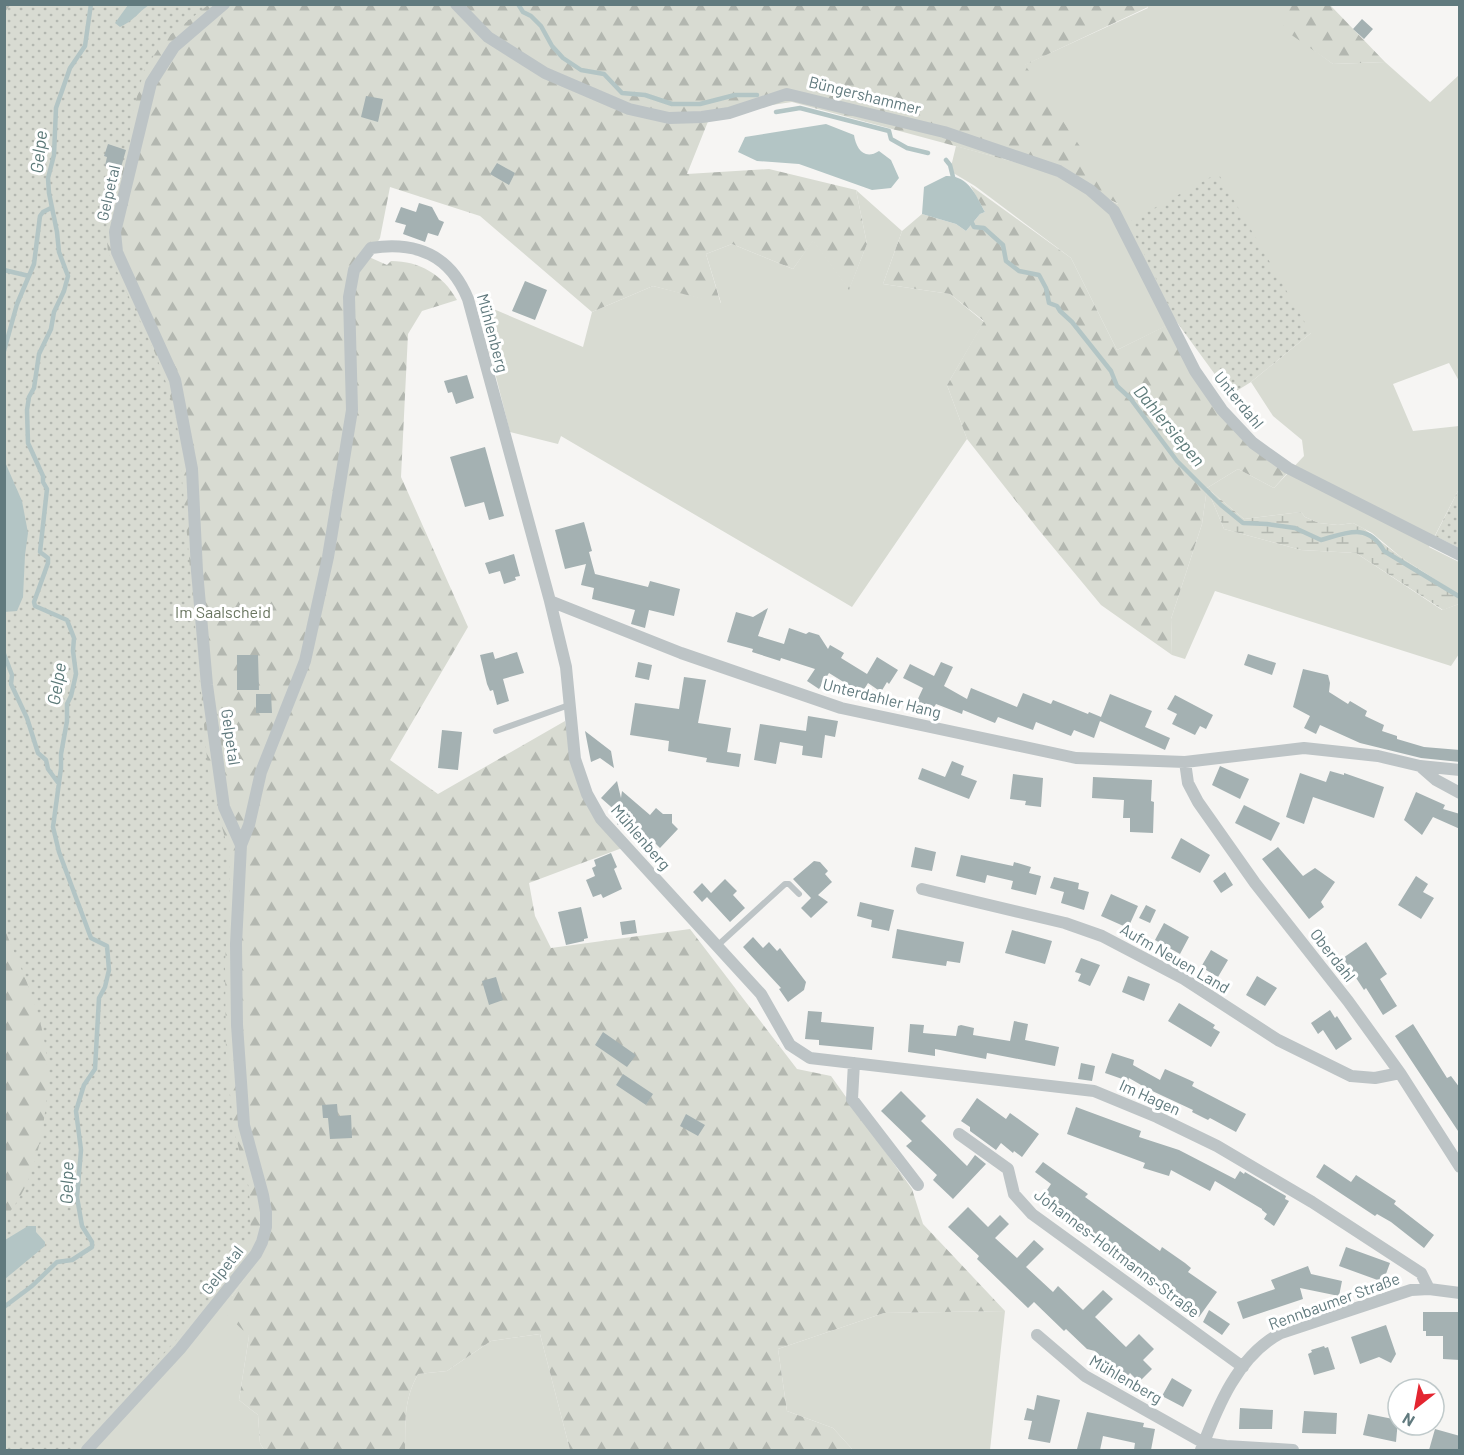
<svg xmlns="http://www.w3.org/2000/svg" width="1464" height="1455" font-family="Barlow,sans-serif">
<style>
.grass{fill:#d8dbd2}
.forest{fill:url(#forest-firs)}
.wetland{fill:url(#wetland-marsh)}
.park{fill:url(#park-dots)}
.water{fill:#b3c5c5}
.lines{fill:none;stroke-linecap:round;stroke-linejoin:round}
.stream{stroke:#b3c5c5;stroke-width:4.5}
.building{fill:#a4b1b2}
.service{stroke:#bdc4c6;stroke-width:6}
.minor{stroke:#bdc4c6;stroke-width:12}
.labels{text-anchor:middle;stroke-width:6;stroke-linejoin:round;paint-order:stroke}
.street-label{font-size:16px;fill:#617a7e;stroke:#fff}
.park-label{font-size:16px;fill:#6a7660;stroke:#fff}
.water-label{font-size:18px;font-style:italic;fill:#5c7a79;stroke:#fff}
</style>
<defs>
<pattern id="forest-firs" width="22" height="20" patternUnits="userSpaceOnUse" patternTransform="scale(1.5)"><rect width="22" height="20" fill="#d8dbd2"/><path d="M5 1l3.5 6h-7zM16 11l3.5 6h-7z" fill="#b3b7b0"/></pattern>
<pattern id="wetland-marsh" width="20" height="14" patternUnits="userSpaceOnUse" patternTransform="scale(1.5)"><rect width="20" height="14" fill="#d8dbd2"/><path d="M1 5h8M5 5V1M11 12h8M15 12V8" fill="none" stroke="#b3b7b0"/></pattern>
<pattern id="park-dots" width="8" height="8" patternUnits="userSpaceOnUse" patternTransform="scale(1.5)"><rect width="8" height="8" fill="#d8dbd2"/><path d="M2 2h.1M6 6h.1" fill="none" stroke="#b3b7b0" stroke-width="1.8" stroke-linecap="round"/></pattern>
</defs>
<rect width="100%" height="100%" fill="#f6f5f3"/>
<path class="grass" d="M1147 5H1283V27L1333 64 1385 62 1430 102 1459 75V381L1449 363 1393 384 1413 431 1459 426V489L1429 547 1459 562V595L1402 558 1372 533 1353 523 1338 525 1319 523 1305 517 1301 512 1244 519 1207 488 1224 529 1301 550 1356 553 1442 610 1459 604V654L1451 666 1215 591 1185 659 1172 655 1171 619 1202 524 1207 488 1238 469 1274 488 1304 456 1302 440 1273 416 1251 382 1311 333 1176 321 1117 350 1071 258 975 186 950 171 956 146 1044 170 1118 204 1024 65 1148 8Z
M856 190 902 231 883 284 950 294 984 322 947 385 967 439 852 607 561 436 558 444 510 432 477 302 583 347 592 312 653 286 721 303 706 254 732 244 793 269 813 240 849 289 867 244Z
M229 1207 257 1263 232 1296 249 1336 239 1400 258 1415 260 1443 264 1450H43L4 1348Z
M1005 1311 990 1450H853L833 1428 787 1411 778 1349 884 1313Z
M540 1334 570 1450H405C406 1420 403 1402 418 1374L447 1371 491 1341Z"/>
<path class="forest" d="M1326 4 1331 6 1385 62 1333 64 1283 29V5Z
M5 5H1147L1148 7 1025 65 1119 204 1044 170 792 102 711 114 687 174 769 169 856 190 867 244 849 290 813 241 793 269 732 244 706 254 721 304 653 286 592 312 480 216 390 187 380 238 369 257 387 265 391 261C420 261 443 275 457 300L422 311 408 334 401 477 468 627 390 760 438 794 565 721 573 762 622 848 529 883 535 916 551 948 690 929 797 1069 831 1076 912 1189 923 1224 1005 1311 884 1313 778 1349 787 1411 833 1428 853 1450H570L540 1334 491 1341 447 1371 418 1374C403 1402 406 1420 405 1450H264L260 1443 258 1415 239 1400 249 1336 227 1315 232 1296 256 1263 229 1207 5 1348Z
M970 185 1071 258 1117 350 1171 323 1222 410 1289 471 1274 488 1238 469 1207 488 1202 524 1171 619 1172 655 1101 605 1038 529 967 439 947 385 984 321 950 294 883 284 902 231 922 214 956 224 966 231 980 214 985 212Z"/>
<path class="wetland" d="M1207 488 1244 519 1301 512 1305 517 1319 523 1338 525 1353 523 1363 528 1402 558 1459 595V604L1443 610 1356 553 1301 550 1224 529Z"/>
<path class="park" d="M11 4 208 5 165 39 144 70 130 123V142L106 230 108 252 155 353 168 388 177 423 209 781 229 852 230 888 225 962 226 1058 234 1130 249 1188 251 1239 240 1252 211 1302 76 1450H5V1217C41 1182 54 1088 44 1039 37 1001 19 964 4 928L5 12Z
M1218 173 1311 333 1251 382 1230 395 1176 321 1129 222Z
M1459 489V548L1435 536Z"/>
<path class="water" d="M128 5H149C137 13 135 20 120 27L115 23Z
M826 124 854 135C856 148 864 161 879 151L891 160 899 178 891 188 872 190 799 164 757 161 738 152 745 137Z
M946 176C968 175 976 195 985 212L980 214 966 231 956 224 922 214 924 187Z
M5 462 22 501 28 533 25 555 23 597 17 611 4 612Z
M28 1226H36V1232L45 1242V1246L5 1279V1240Z"/>
<g class="lines">
<path class="stream" d="M518 4 523 12 531 16 541 26 552 46 563 58 581 70 604 74 622 93 645 95 672 104H700L735 95H757
M776 112 800 108 889 131 891 139 907 148 928 153
M946 160 950 165 954 181
M970 219 974 227 984 228 1003 245 1006 261 1019 271 1039 275 1046 288 1049 303 1057 306 1060 311 1072 322 1111 371 1117 386 1130 398 1177 461 1221 505 1243 523 1267 524 1295 528 1321 540C1346 533 1368 522 1384 551L1460 597
M4 270 29 276
M4 351 17 304 34 264 40 216 43 212 51 208
M4 654 12 675 11 684 27 718 38 753 46 760 48 769 59 784
M4 1307 32 1286 57 1262 72 1260 92 1247V1242L82 1226 77 1197 81 1150 76 1111 84 1085 95 1069 99 998 105 987 109 970 107 946 91 938 59 852 53 827 61 768V754L67 721V704L71 696 76 674 73 651 74 638 67 620 35 606 34 602 48 563V558L40 552 47 489 43 482V476L28 443 27 410 29 397 34 388 39 354 51 329 54 312 64 291 68 276 59 252 57 232 49 193 48 178 54 155 56 108 70 68 85 46 91 4"/>
</g>
<path class="building" d="M1362 19 1373 29 1364 39 1353 29Z
M366 96 383 99 378 122 361 117Z
M108 144 126 150 120 171 105 166 107 157 104 156Z
M497 163 515 173 509 185 490 174Z
M419 203 432 207 439 220 444 222 438 236 428 233 425 242 403 234 406 225 395 222 401 207 416 212Z
M525 281 547 290 535 320 512 311Z
M467 375 474 398 456 404 452 392 448 393 444 381Z
M485 447 504 516 489 520 484 502 465 507 450 457Z
M584 522 592 551 589 552 595 574 648 587 650 581 680 589 674 616 649 610 645 628 631 624 635 610 592 599 594 588 581 585 586 564 565 569 555 530Z
M514 554 520 576 515 577 516 580 504 584 500 571 489 574 485 563Z
M768 608 758 636 784 644 789 628 806 634 809 632 819 635 828 649 830 645 844 653 841 658 867 674 877 657 898 670 889 684 887 682 881 692 868 683 860 696 848 688 850 686 829 673 819 689 807 681 815 669 781 658 780 661 752 652 753 649 727 642 736 612 753 617Z
M493 652 495 659 517 652 524 673 503 679 509 701 497 705 493 690 490 691 487 684 480 655Z
M1248 654 1276 663 1272 675 1244 665Z
M237 655H258L259 690H237Z
M638 662 652 665 649 680 635 677Z
M941 662 953 667 944 686 967 699 971 688 1017 707 1023 693 1051 704 1053 700 1088 714 1089 712 1101 717 1110 694 1152 711 1145 727 1170 738 1165 750 1100 721 1094 738 1074 730 1071 736 1036 722 1033 730 998 717 995 723 963 710 962 714 936 704 932 711 916 703 923 688 903 678 910 664 934 676Z
M1303 669 1328 675 1330 683 1329 692 1348 704 1350 701 1367 711 1365 716 1384 725 1382 731 1397 736V739L1424 747 1460 750V762L1421 758 1360 743 1320 725 1316 734 1304 728 1310 716 1293 707Z
M684 677 706 680 698 723 731 728 727 752 741 754 739 767 706 762 707 758 668 751 669 741 630 735 635 703 679 709Z
M256 694H271L272 713H256Z
M1175 695 1213 715 1206 729 1200 726 1195 735 1172 724 1177 714 1167 709Z
M808 716 838 721 835 737 825 735 822 758 802 755 803 746 780 742 776 764 754 760 760 724 806 731Z
M442 730 462 732 458 770 438 768Z
M585 731 611 751 614 768 600 758 591 762Z
M952 761 964 766 961 775 977 781 969 799 918 779 922 768 945 777Z
M1220 766 1249 779 1240 799 1212 785Z
M1330 771 1344 775V773L1384 787 1374 818 1313 797 1304 824 1286 817 1300 773 1326 782Z
M1013 774 1043 778 1041 807 1025 805 1026 801 1010 799Z
M1093 777 1152 780 1151 801 1154 802 1153 833 1130 832V818H1123L1124 800 1092 798Z
M617 781 621 798 622 791 650 815 656 808 663 814H672V823L678 829 660 848 654 842H645V833L627 816 625 820 624 819 618 825 617 824 618 813 601 798Z
M1416 792 1445 805 1443 809 1460 814V829L1433 817 1422 835 1404 820Z
M1244 805 1280 823 1271 841 1235 823Z
M1181 838 1210 855 1200 873 1171 858Z
M915 847 936 852 932 871 911 867Z
M1278 847 1303 876 1315 868 1335 882 1321 902 1324 907 1309 919 1262 859Z
M611 853 617 867 614 869 622 889 603 898 601 894 593 897 586 880 595 876 592 868 596 866 594 860Z
M961 855 1013 866 1014 862 1031 867 1029 873 1041 876 1036 895 1011 889 1013 881 987 875 985 883 956 876Z
M814 861 820 862 828 871 825 874 832 882 818 895 828 902 811 918 801 908 811 898 793 879Z
M1225 872 1233 885 1221 893 1213 881Z
M1416 876 1428 884 1423 892 1434 898 1421 919 1398 905Z
M1054 877 1079 883 1078 889 1089 892 1084 910 1061 903 1064 892 1050 888Z
M725 879 737 891 733 895 745 908 730 922 707 897Z
M702 883 711 893 702 902 693 892Z
M1111 894 1138 906 1128 928 1101 916Z
M860 902 894 910 889 931 871 927 872 920 857 916Z
M1146 905 1156 910 1150 923 1139 918Z
M581 907 588 938 584 939V941L566 945 558 912Z
M635 920 637 933 622 935 620 922Z
M1164 923 1189 937 1180 954 1155 940Z
M897 929 964 942 960 963 947 961 946 966 892 958Z
M1012 930 1052 941 1045 964 1005 953Z
M753 937 763 948 769 942 777 951 780 948 806 982 804 990 788 1002 779 989 781 988 743 947Z
M1366 942 1387 974 1380 979 1397 1006 1383 1015 1366 988 1364 990 1343 958Z
M1211 950 1228 960 1218 977 1201 967Z
M1081 958 1100 965 1090 986 1078 981 1081 974 1075 972Z
M1128 976 1150 984 1144 1001 1122 992Z
M1257 976 1277 988 1265 1006 1246 995Z
M496 977 503 1000 489 1005 482 981Z
M1179 1003 1215 1025 1213 1028 1220 1032 1211 1047 1168 1021Z
M1330 1010 1335 1018 1337 1016 1352 1039 1336 1050 1323 1030 1318 1034 1311 1023Z
M808 1011 822 1012 821 1022 874 1027 872 1050 819 1045V1040L805 1039Z
M1014 1021 1028 1024 1025 1040 1059 1047 1055 1066 987 1053 986 1059 935 1049V1056L908 1052 910 1024 924 1025 923 1033 956 1036 958 1026 961 1025 974 1028 973 1035 1010 1041Z
M1413 1024 1447 1078 1451 1076 1460 1088V1134L1395 1036Z
M603 1032 636 1055 627 1067 595 1045Z
M1112 1053 1134 1060 1133 1065 1160 1080 1165 1069 1194 1082 1192 1086 1246 1114 1236 1132 1210 1118 1208 1120 1192 1112 1193 1110 1148 1089 1129 1078 1128 1081 1105 1073Z
M1081 1063 1095 1066 1092 1081 1078 1079Z
M623 1074 653 1094 646 1105 616 1085Z
M901 1091 926 1116 921 1121 967 1166 975 1155 986 1164 953 1199 933 1180 937 1175 906 1146 912 1141 881 1111Z
M977 1098 1006 1119 1010 1113 1039 1134 1022 1157 1014 1151 1013 1153 1001 1143 996 1150 970 1131V1127L961 1121Z
M337 1104 338 1116 351 1115 352 1138 330 1139 328 1118H323L322 1105Z
M1076 1107 1141 1131 1139 1137 1179 1150 1235 1179 1240 1171 1244 1174 1245 1172 1286 1196 1285 1199 1289 1201 1274 1226 1264 1219 1267 1214 1262 1210V1209L1215 1181 1210 1191 1171 1170 1169 1176 1143 1168 1145 1163 1067 1134Z
M686 1114 705 1125 698 1136 680 1126Z
M1043 1162 1088 1194 1085 1197 1160 1251 1162 1247 1185 1263 1191 1268 1188 1272 1217 1292 1199 1317 1177 1299 1180 1295 1134 1262 1132 1266 1074 1224 1077 1220 1043 1196 1051 1184 1035 1172Z
M1324 1164 1351 1182 1356 1175 1396 1201 1394 1204 1434 1235 1424 1248 1391 1222 1377 1214 1375 1216 1316 1177Z
M968 1207 988 1227 1000 1215 1009 1224 995 1238 1017 1258 1034 1240 1044 1249 1026 1267 1053 1292 1058 1286 1083 1310 1103 1290 1113 1299 1095 1317 1126 1347 1139 1334 1154 1349 1143 1360 1152 1369 1139 1382 1130 1373 1126 1378 1115 1366 1113 1369 1095 1351 1087 1349 1066 1329 1064 1331 1034 1302 1028 1308 977 1259 979 1256 948 1227Z
M1346 1247 1390 1263 1383 1282 1339 1266Z
M1308 1266 1311 1274 1342 1281 1339 1296 1300 1288 1303 1299 1243 1319 1237 1302 1275 1289 1271 1280Z
M1209 1310 1230 1324 1222 1335 1203 1322Z
M1423 1312H1460V1360L1443 1359V1336H1426V1331H1423Z
M1386 1325 1396 1354 1391 1363 1379 1357 1360 1364 1351 1337Z
M1324 1346 1325 1348 1328 1347 1335 1369 1314 1375 1308 1354 1312 1352 1311 1350Z
M1172 1378 1192 1390 1183 1407 1162 1396Z
M1037 1395 1060 1400 1050 1443 1028 1439 1032 1421 1024 1420 1027 1408 1034 1410Z
M1240 1408 1273 1410 1272 1429H1239Z
M1304 1411 1337 1413 1336 1434 1302 1433Z
M1087 1412 1144 1423 1143 1427 1155 1429 1151 1450H1134L1135 1443 1103 1436 1100 1450 1077 1449Z
M1368 1414 1398 1420 1396 1442 1363 1435Z
M1435 1429 1460 1436V1450H1429Z"/>
<g class="lines">
<path class="service" d="M496 731 569 705
M717 946 785 884H789L799 894"/>
<path class="minor" d="M456 4 488 37 545 73 629 109 669 118 702 117 729 113 787 94 944 132 1059 171 1090 190 1114 211 1195 371 1222 410 1253 443 1288 468 1460 555
M550 601 681 653 841 708 1076 758 1185 762 1304 748 1378 756 1420 766 1460 770
M1185 762 1188 783 1198 802 1255 883 1348 1001 1400 1073 1460 1167
M1420 766 1436 780 1460 793
M241 845 249 825 261 772 305 661 328 557 352 410 349 297 354 270 371 248C417 241 450 255 468 299L550 601 566 667 575 759 587 794 601 819 761 994 790 1045 810 1058 1094 1091 1157 1117 1217 1146 1312 1202 1421 1273 1429 1289
M922 889 1065 923 1102 936 1184 979 1278 1040 1351 1076 1375 1078 1400 1073
M854 1063 852 1099 918 1185
M959 1134 1008 1169 1014 1194 1032 1214 1243 1367
M1037 1335 1085 1376 1204 1443 1226 1446 1293 1450
M87 1450 180 1349 256 1254 262 1242 266 1227V1212L263 1195 244 1125 237 1025 236 944 241 845 224 807 207 685 197 571 192 469 175 380 117 252 115 232 151 83 174 47 224 4
M1201 1450C1217 1408 1238 1355 1281 1333L1411 1290 1429 1289 1460 1293"/>
</g>
<g class="labels">
<g class="street-label">
<text transform="translate(865 95) rotate(14)" y="6">Büngershammer</text>
<text transform="translate(108 193) rotate(-77)" y="6">Gelpetal</text>
<text transform="translate(493 333) rotate(75)" y="6">Mühlenberg</text>
<text transform="translate(1239 400) rotate(51)" y="6">Unterdahl</text>
<text transform="translate(882 698) rotate(14)" y="6">Unterdahler Hang</text>
<text transform="translate(231 737) rotate(82)" y="6">Gelpetal</text>
<text transform="translate(641 837) rotate(49)" y="6">Mühlenberg</text>
<text transform="translate(1333 955) rotate(52)" y="6">Oberdahl</text>
<text transform="translate(1175 958) rotate(30)" y="6">Aufm Neuen Land</text>
<text transform="translate(1150 1097) rotate(24)" y="6">Im Hagen</text>
<text transform="translate(1117 1253) rotate(37)" y="6">Johannes-Holtmanns-Straße</text>
<text transform="translate(222 1270) rotate(-52)" y="6">Gelpetal</text>
<text transform="translate(1334 1301) rotate(-20)" y="6">Rennbaumer Straße</text>
<text transform="translate(1126 1379) rotate(30)" y="6">Mühlenberg</text>
</g>
<g class="park-label">
<text x="223" y="618">Im Saalscheid</text>
</g>
<g class="water-label">
<text transform="translate(39 152) rotate(-84)" y="6">Gelpe</text>
<text transform="translate(1169 426) rotate(50)" y="6">Dahlersiepen</text>
<text transform="translate(57 684) rotate(-81)" y="6">Gelpe</text>
<text transform="translate(67 1183) rotate(-89)" y="6">Gelpe</text>
</g>
</g>
<rect width="1464" height="1455" fill="none" stroke="#617a7e" stroke-width="12"/>
<g transform="translate(1416 1407) rotate(211)"><circle r="28" fill="#ffffff" stroke="#c0cacb" stroke-width="1.5"/>
<path d="M0-4.5L10 22L0 15L-10 22Z" fill="#e42530"/>
<text y="-9" font-size="16" font-weight="bold" text-anchor="middle" fill="#617a7e">N</text>
</g>
</svg>
